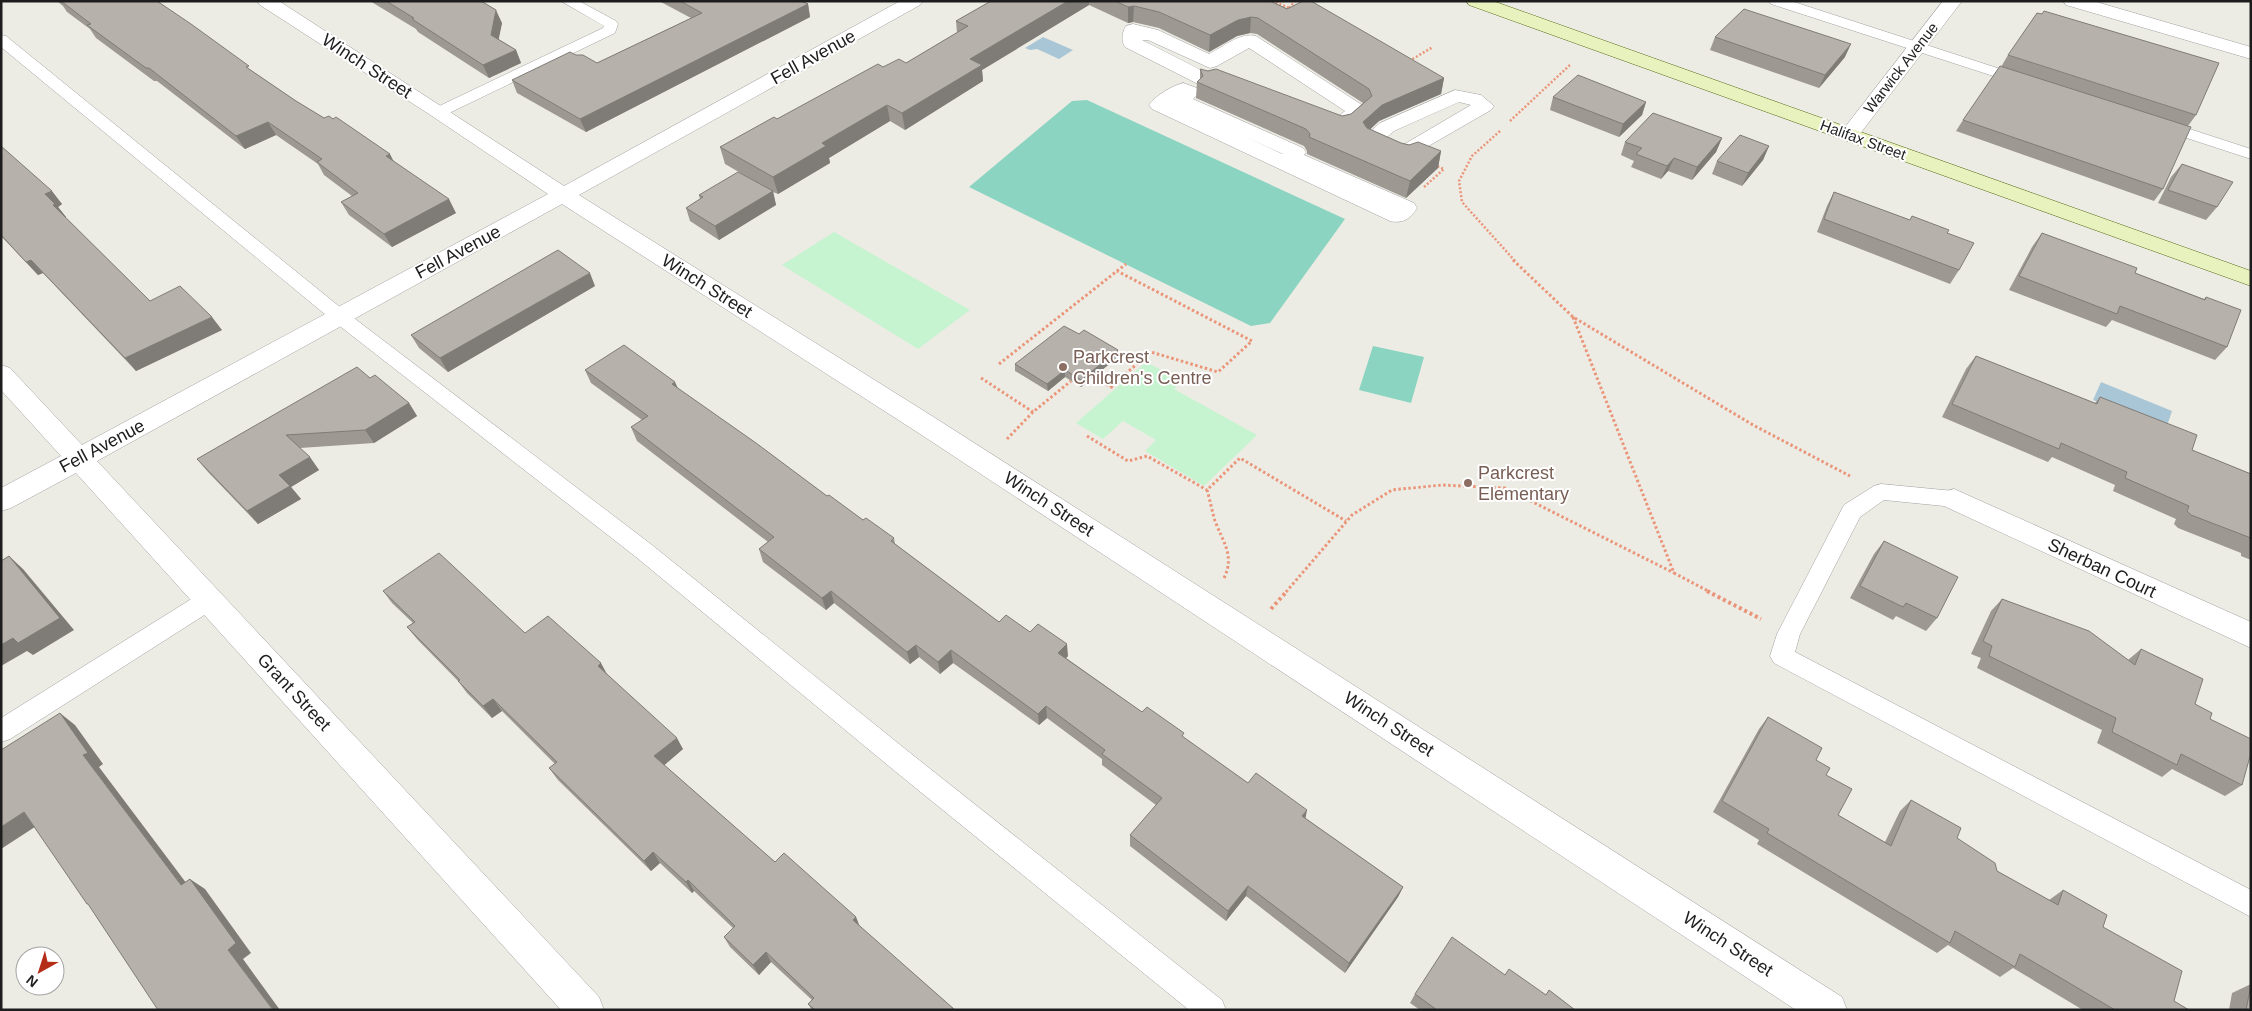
<svg xmlns="http://www.w3.org/2000/svg" width="2252" height="1011" font-family="Helvetica,sans-serif">
<style>
.park{fill:#c6f3d0}
.pitch{fill:#8bd4c2}
.water{fill:#a9c6d6}
.lines{fill:none;stroke-linecap:round;stroke-linejoin:round}
.lane-casing{stroke:#a1a1a1;stroke-width:1}
.street-casing{stroke:#a1a1a1;stroke-width:1}
.secondary-casing{stroke:#526811;stroke-width:1}
.path-far2{stroke:#ea9579;stroke-width:2.5;stroke-dasharray:2 2;stroke-linecap:butt}
.path-far1{stroke:#ea9579;stroke-width:3;stroke-dasharray:2.5 2.5;stroke-linecap:butt}
.path{stroke:#ea9579;stroke-width:4;stroke-dasharray:3 3;stroke-linecap:butt}
.lane{fill:#fff;fill-rule:evenodd}
.street{fill:#fff;fill-rule:evenodd}
.secondary{fill:#e8f2be;fill-rule:evenodd}
.wall{fill:#9d9892}
.shaded-wall{fill:#7f7c77}
.building{fill:#b6b1aa;stroke:#7f7c77}
.education-dot{fill:#8d6e63;stroke:#fff;stroke-width:2}
.labels{text-anchor:middle;stroke-width:4;stroke-linejoin:round;paint-order:stroke}
.far-street-label{font-size:15px;fill:#1d1d1d;stroke:#fff}
.street-label{font-size:18px;fill:#1d1d1d;stroke:#fff}
.education-label{font-size:18px;fill:#785e54;stroke:#fff;text-anchor:start}
</style>
<rect width="100%" height="100%" fill="#edece4"/>
<path class="park" d="M834 232 970 310 918 349 782 265Z
M1146 362 1182 381 1174 389 1257 435 1204 486 1145 451 1156 440 1123 421 1103 439 1076 423Z"/>
<path class="pitch" d="M1087 100 1345 219 1270 323 1251 326 969 187 1072 101Z
M1373 346 1424 357 1411 403 1359 390Z"/>
<path class="water" d="M1043 37 1073 50 1059 59 1037 49 1030 50 1025 48Z
M2101 382 2172 411 2166 429 2093 400Z"/>
<g class="lines">
<defs>
<path id="lane" d="M561 1H579L616 21 618 24 615 33 445 115H433L431 112 433 109 603 28 604 26Z
M1769 1H1791L2028 78 2031 81 2028 84H2018L1771 4Z
M1 35 6 36 346 312 652 545 914 756 1222 1000 1226 1010H1189L896 772 636 557 332 320 1 47Z
M2162 120 2251 149V159L2156 128 2154 125 2156 122Z
M1881 484 1954 491 1961 493 1965 499 1961 505 1954 507 1884 500 1860 517 1800 634 1795 652 2251 890V917L1774 663 1770 656 1777 634 1844 505 1874 486Z
M209 591 217 593 220 600 217 607 10 739 1 742V718L201 593Z"/>
<path id="street" d="M257 1H279L564 186 900 1H923L920 5 579 195 932 416 1842 997 1847 1010H1796L914 430 562 204 97 461 599 997 604 1010H561L76 473 11 508 1 511V488L61 456 1 390V365L10 368 82 445 548 194 432 116 260 5Z
M1943 1H1962L1856 139 1849 141 1842 139 1839 135 1842 131Z
M2063 1H2093L2251 47V59L2066 5Z
M1133 24 1158 30 1209 54C1223 47 1240 32 1256 36L1365 107 1368 111 1347 129 1340 131 1215 84 1207 86 1196 83 1125 47C1121 41 1122 32 1126 26ZM1142 40H1148L1210 68 1217 66 1249 48 1345 111 1338 117 1220 72 1213 70 1205 72Z
M1183 83 1197 88 1200 92 1193 99 1303 148 1306 152 1304 155 1414 203 1417 208C1410 219 1403 224 1390 221L1152 109 1149 105C1156 95 1172 86 1183 83ZM1244 136 1283 154H1282Z
M1455 90 1481 95 1494 106 1491 110 1425 148 1412 158 1405 160 1398 158 1365 143 1362 139 1380 123ZM1459 102 1471 105 1403 145 1386 138 1394 131Z
M1954 489 2251 622V648L1944 506 1940 499 1944 492Z"/>
<path id="secondary" d="M1466 1H1493L2251 271V286L1469 5Z"/>
</defs>
<use href="#lane" class="lane-casing"/>
<use href="#street" class="street-casing"/>
<use href="#secondary" class="secondary-casing"/>
<path class="path-far2" d="M1272 1 1292 9
M1289 8 1295 1
M1409 61 1433 47
M1510 121 1571 64
M1500 131 1472 156 1459 181 1462 202 1515 261
M1424 187 1444 169 1434 165"/>
<path class="path-far1" d="M1513 260 1573 317 1753 425 1850 476
M1573 317 1674 573 1710 592
M999 364 1126 264
M1093 377 1115 389
M981 378 1033 412
M1110 387 1151 352 1218 372 1252 341 1117 271
M1087 436 1128 461 1147 456 1207 490
M1007 439 1033 412 1071 381
M1224 578C1235 556 1223 542 1215 521 1212 511 1210 500 1207 490L1240 458 1346 521
M1286 592 1352 515 1392 490 1442 485 1505 488 1674 573"/>
<path class="path" d="M1707 591 1761 619
M1271 609 1287 591"/>
<use href="#lane" class="lane"/>
<use href="#street" class="street"/>
<use href="#secondary" class="secondary"/>
</g>
<path class="wall" d="M57 1H157L252 71 296 101 394 161 456 213 392 247 349 215 341 202 352 196 324 175 318 164 276 135 245 149 157 81H154L96 38 90 29 67 12 63 6Z
M370 1H481L502 23 498 39 516 50 521 63 489 78 418 32 416 29Z
M659 1H801L808 4 810 17 586 132 517 93 512 80 576 55 597 63 691 18Z
M991 1H1270L1444 78 1441 94 1379 121 1370 129 1401 143 1441 151 1438 168 1406 198 1307 154V151L1304 146 1196 98 1197 82 1200 79V69L1342 116 1351 114 1363 103 1257 34 1250 33 1237 36 1209 52 1159 28 1133 22 1128 23 1089 5 982 70 983 81 905 130 890 121 829 158 830 163 778 194 773 192 776 205 719 240 690 221 686 208 700 199 699 195 763 186 725 164 720 147 883 67 906 63 957 33 956 21Z
M1715 37 1845 57 1819 88 1710 50Z
M2008 55 2196 115 2188 126 2163 189 2154 201 1956 131 1963 120 2001 67Z
M1553 97 1646 102 1642 115 1619 137 1550 110Z
M1722 138 1716 152 1692 180 1668 171 1661 179 1631 167 1634 161 1621 155 1625 142Z
M1 146 62 204 58 207 66 217H65L150 301 222 330 136 371 43 273 38 275 1 236Z
M1769 146 1763 160 1742 186 1712 174 1717 161Z
M2182 164 2217 207 2206 220 2158 203 2171 177Z
M1834 192 1909 220 1947 233 1959 270 1950 284 1817 232 1827 206Z
M2042 233 2135 273 2204 299 2206 297 2227 347 2215 360 2112 320 2106 327 2009 290 2032 247Z
M595 286 448 372 419 348 411 335Z
M1079 334 1118 357 1081 387 1065 377 1048 391 1015 371V364Z
M1976 356 2095 403 2100 397 2192 450 2251 474V560L2241 556V553L2178 528 2174 524 2176 519 2113 491 2115 485 2052 457 2048 462 1942 417 1966 369Z
M585 370 678 389 827 496 863 520 894 538 895 544 999 622 1030 632 1068 656 1066 658 1142 712 1184 738 1248 783 1305 818 1403 887 1398 897 1345 973 1246 896 1226 921 1130 846V835L1156 805 1102 765V759L1047 718 1039 725 953 663 940 674 919 657 910 664 834 603 826 610 763 562 759 549 768 542 637 441 631 427 642 420 591 383Z
M370 378 409 403 417 416 374 443 300 448 319 470 291 487 301 499 258 524 208 472 197 459Z
M1884 541 1937 618 1926 631 1896 616 1893 620 1850 598 1874 554Z
M383 591 525 633 607 674 683 749 664 765 775 862 856 917 859 926 955 1010H812L808 1004 812 1000 771 962 759 975 730 947 724 937 733 928 694 891 692 893 660 863 651 871 558 780 549 768 555 764 502 711 492 718 467 693 458 681 417 639 407 627 413 623 392 603Z
M2002 599 2128 660 2141 649 2195 704 2210 719 2242 785 2225 796 2172 769 2162 777 2097 743 2102 730 1977 668 1981 658 1971 654 1991 611Z
M1768 717 1816 760 1826 775 1838 815 1885 842 1900 811 1911 800 1997 871 2049 900 2063 890 2103 927 2174 1001 2189 1010H2083L2013 968 2000 977 1948 945 1937 953 1757 844 1759 840 1713 812 1759 729Z
M1505 975 1546 995 1549 990 1575 1010H1420L1410 1003 1415 994Z
M2251 984V1010H2229L2232 993Z"/>
<path class="shaded-wall" d="M1068 1H1089V5L982 70 983 81 905 130 902 113 970 59Z
M808 4 810 17 586 132 580 119Z
M1134 6 1133 22 1128 23V7Z
M496 10 502 23 497 48 491 35Z
M1251 17 1250 33 1237 36 1209 52 1210 35 1238 20Z
M1851 44 1845 57 1819 88 1825 75Z
M516 50 521 63 489 78 483 65Z
M1444 78 1441 94 1379 121 1360 139 1363 122 1382 105Z
M1646 102 1642 115 1619 137 1623 124Z
M887 105 890 121 829 158 830 163 778 194 773 177 822 143Z
M268 122 276 135 245 149 236 136Z
M1722 138 1716 152 1692 180 1697 167Z
M1769 146 1763 160 1742 186 1748 173Z
M1441 151 1438 168 1406 198 1410 181Z
M390 154 397 168 386 156Z
M1674 158 1668 171 1661 179 1667 166Z
M52 191 62 204 58 207 66 217 63 218 53 205 45 194Z
M773 191 776 205 719 240 715 226Z
M449 199 456 213 392 247 384 234Z
M31 260 43 273 38 275 26 262Z
M590 273 595 286 448 372 440 358Z
M212 317 222 330 136 371 125 358Z
M1118 350V357L1081 387V380Z
M1065 370V377L1048 391 1047 384Z
M675 382 681 395 672 384Z
M409 403 417 416 374 443 365 430Z
M310 457 319 470 291 487 301 499 258 524 247 511 279 475Z
M9 556 23 569 74 630 33 655 27 651 1 666V645Z
M831 591 834 603 826 610 822 598Z
M1067 644 1068 656 1059 665 1058 653Z
M916 645 919 657 910 664 907 652Z
M951 650 953 663 940 674 938 662Z
M601 663 608 676 598 666Z
M493 699 502 711 492 718 483 706Z
M1046 706 1047 718 1039 725 1038 714Z
M60 713 75 725 103 764 99 767 196 896 181 885 83 755Z
M677 738 683 749 661 768 654 756Z
M1307 810 1305 821 1302 816Z
M24 812 41 823 1 849V827Z
M653 852 660 863 651 871 644 861Z
M190 879 205 889 251 953 243 959 280 1010H273L228 950Z
M688 880 694 891 692 893 686 882Z
M1248 886 1246 896 1226 921 1228 911Z
M1403 887 1398 897 1345 973 1349 963Z
M856 917 860 927 853 920Z
M766 952 771 962 759 975 753 965Z"/>
<path class="building" d="M61 1H157L191 24 249 66 246 67 296 101 324 118 329 116 333 119 336 117 390 154 386 156 449 199 384 234 341 202 358 193 317 162 322 159 268 122 236 136 149 68H146L87 25 91 24Z
M386 1H481L496 10 491 35 516 50 483 65 412 19 414 18Z
M680 1H801L808 4 580 119 512 80 570 52 576 55H583L597 63 702 13Z
M991 1H1068L970 59 982 65 902 113 887 105 822 143 826 146 773 177 720 147 774 117 777 119 878 64 883 67 899 59 906 63 968 26 956 21Z
M1115 1H1270L1287 9 1303 1H1311L1444 78 1382 105 1363 122 1367 128 1401 143 1409 145 1418 142 1441 151 1410 181 1309 137 1310 134 1306 129 1197 82 1203 76 1200 69 1208 71 1216 69 1342 116 1351 114 1372 96 1369 89 1258 18 1251 17 1238 20 1210 35 1159 12 1134 6 1128 7Z
M1744 9 1851 44 1825 75 1715 37Z
M2044 11 2219 63 2196 115 2008 55 2037 13 2042 14Z
M2000 66 2191 127 2163 189 1963 120Z
M1578 75 1646 102 1623 124 1553 97Z
M1653 113 1722 138 1697 167 1674 158 1667 166 1636 154 1642 148 1625 142Z
M1740 135 1769 146 1748 173 1717 161Z
M1 146 52 191 45 194 55 204 53 205 150 301 180 286 212 317 125 358 31 260 26 262 1 235Z
M2182 164 2233 182 2217 207 2168 190Z
M738 172 773 191 715 226 686 208 703 197 699 195Z
M1834 192 1910 220 1912 216 1949 230 1947 233 1974 243 1959 270 1824 219Z
M2042 233 2137 268 2135 273 2205 300 2206 297 2241 310 2227 347 2120 306 2117 314 2019 276Z
M558 250 590 273 440 358 411 335Z
M1064 326 1079 334 1084 330 1118 350 1081 380 1065 370 1047 384 1015 364Z
M624 345 675 382 672 384 756 443 827 496 829 495 863 520 866 518 894 538 891 541 999 622 1006 615 1030 632 1038 624 1067 644 1058 653 1142 712 1147 707 1184 733 1182 736 1248 783 1256 773 1307 810 1302 816 1403 887 1349 963 1248 886 1228 911 1130 835 1162 798 1102 754 1105 750 1046 706 1038 714 951 650 938 662 916 645 907 652 831 591 822 598 759 549 774 537 631 427 648 416 585 370Z
M1976 356 2097 404 2100 397 2197 435 2192 450 2251 474V538L2191 515 2187 511 2189 506 2125 478 2127 472 2061 443 2059 449 1952 404Z
M357 367 370 378 375 375 409 403 365 430 286 435 310 457 279 475 290 486 247 511 197 459Z
M1884 541 1958 577 1937 618 1906 603 1903 607 1860 586Z
M439 553 525 633 548 616 601 663 598 666 677 738 654 756 775 862 784 853 856 917 853 920 955 1010H815L808 1004 814 998 766 952 753 965 724 937 735 926 688 880 686 882 653 852 644 861 549 768 557 762 493 699 483 706 458 681 460 680 407 627 415 622 383 591Z
M9 556 60 618 18 643 13 638 1 645V561Z
M2002 599 2089 631 2135 665 2141 649 2203 679 2195 704 2212 713 2210 719 2251 739V753L2242 785 2181 754 2177 765 2112 732 2116 718 1989 656 1992 646 1983 641Z
M60 713 88 753 83 755 181 885 190 879 236 943 228 950 273 1010H158L88 904H87L24 812 1 827V750Z
M1768 717 1822 748 1816 760 1830 768 1826 775 1852 789 1838 815 1891 846 1911 800 1961 828 1957 838 1995 863 1997 871 2058 905 2063 890 2107 915 2103 927 2182 971 2174 1001 2189 1010H2115L2020 954 2015 967 1955 931 1950 943 1767 833 1769 829 1722 801Z
M1452 937 1505 975 1509 969 1546 995 1549 990 1575 1010H1437L1415 994Z
M2251 985V1010H2246Z"/>
<g class="education-dot">
<circle cx="1063" cy="367" r="5"/>
<circle cx="1468" cy="483" r="5"/>
</g>
<g class="labels">
<g class="far-street-label">
<text transform="translate(1901 68) rotate(-52)" y="5">Warwick Avenue</text>
<text transform="translate(1863 140) rotate(20)" y="5">Halifax Street</text>
</g>
<g class="street-label">
<text transform="translate(813 57) rotate(-29)" y="6">Fell Avenue</text>
<text transform="translate(367 66) rotate(33)" y="6">Winch Street</text>
<text transform="translate(458 252) rotate(-28)" y="6">Fell Avenue</text>
<text transform="translate(707 286) rotate(32)" y="6">Winch Street</text>
<text transform="translate(102 446) rotate(-28)" y="6">Fell Avenue</text>
<text transform="translate(1049 504) rotate(33)" y="6">Winch Street</text>
<text transform="translate(2102 568) rotate(25)" y="6">Sherban Court</text>
<text transform="translate(294 692) rotate(47)" y="6">Grant Street</text>
<text transform="translate(1389 724) rotate(33)" y="6">Winch Street</text>
<text transform="translate(1728 944) rotate(33)" y="6">Winch Street</text>
</g>
<g class="education-label">
<text x="1073" y="363">Parkcrest<tspan x="1073" dy="21">Children's Centre</tspan></text>
<text x="1478" y="479">Parkcrest<tspan x="1478" dy="21">Elementary</tspan></text>
</g>
</g>
<rect width="2252" height="1011" fill="none" stroke="#1d1d1d" stroke-width="5"/>
<g transform="translate(40 971) rotate(219)"><circle r="24" fill="#ffffff" stroke="#a5a5a5"/>
<path d="M0-4L9 19L0 12L-9 19Z" fill="#b42d16"/>
<text y="-8" font-size="14" font-weight="bold" text-anchor="middle" fill="#1d1d1d">N</text>
</g>
</svg>
